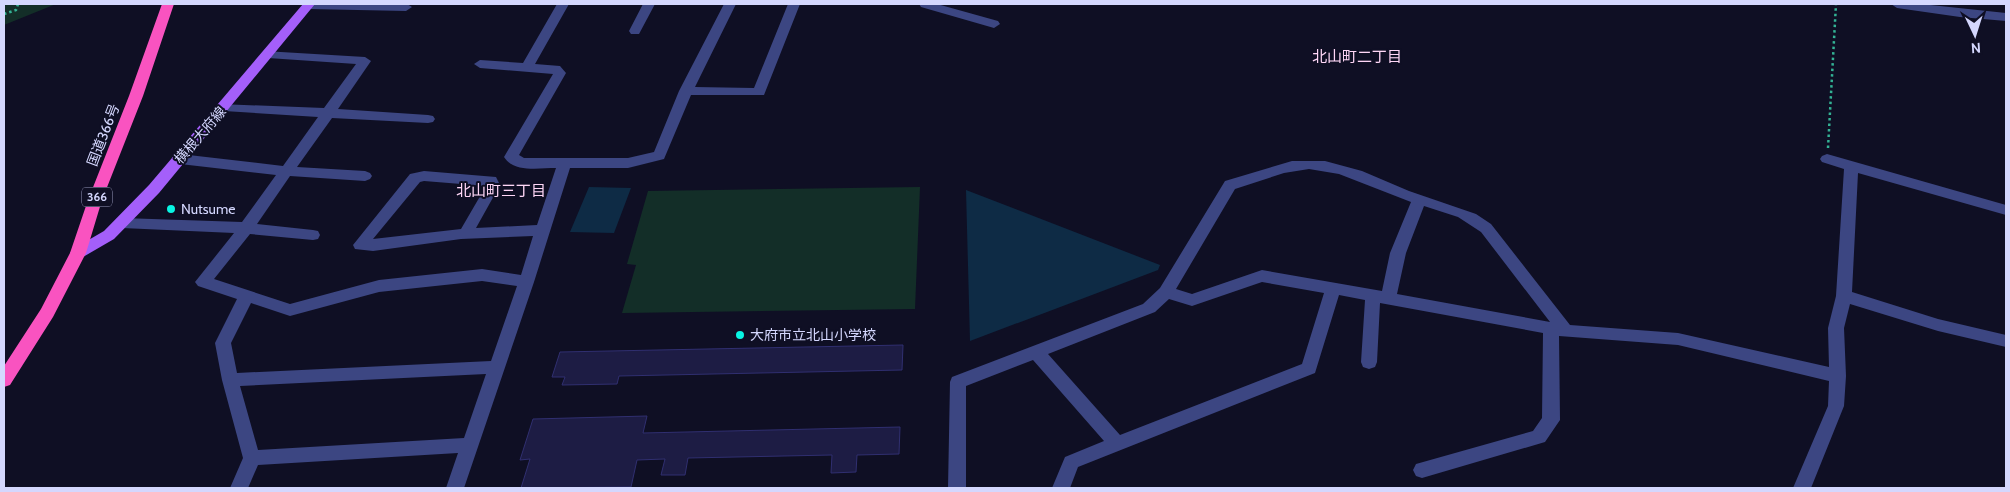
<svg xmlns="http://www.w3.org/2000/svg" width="2010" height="492" font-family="Cabin,'Noto Sans JP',sans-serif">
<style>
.green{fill:#132e28}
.water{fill:#0e2b45}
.building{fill:#1d1c44;stroke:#302f70}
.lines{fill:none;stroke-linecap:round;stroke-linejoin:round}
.path{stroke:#33b294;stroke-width:2.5;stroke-dasharray:2.5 3;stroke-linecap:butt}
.minor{fill:#3c4682;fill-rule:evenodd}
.major{fill:#a45ffa;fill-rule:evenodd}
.highway{fill:#f953c0;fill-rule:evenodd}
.poi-dot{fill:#08f5e3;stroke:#0f0f24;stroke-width:2}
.labels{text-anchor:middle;stroke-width:4;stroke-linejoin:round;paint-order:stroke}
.shield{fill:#0f0f24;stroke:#999bbd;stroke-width:1}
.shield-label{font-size:12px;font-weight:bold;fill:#d4d7fe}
.street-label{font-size:14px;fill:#d4d7fe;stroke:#0f0f24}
.poi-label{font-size:14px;fill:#d4d7fe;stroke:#0f0f24;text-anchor:start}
.neighbourhood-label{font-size:15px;fill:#fed6f6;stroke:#0f0f24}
</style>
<rect width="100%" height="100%" fill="#0f0f24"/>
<path class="green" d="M4 4H56L4 25Z
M920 187 915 309 622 313 636 265 627 264 648 191Z"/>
<path class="water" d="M589 187 631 188 614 233 570 232Z
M966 190 1160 265 1158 270 970 341Z"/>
<path class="building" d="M903 345 902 370 619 376 617 384 562 385 565 377H552L560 352Z
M647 416 643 433 900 427 899 454 857 455 856 472 831 473 832 455 688 458 685 475H661L665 459 637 460 631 487 521 488 530 459 520 460 533 419Z"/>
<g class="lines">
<path class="path" d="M4 14 16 10 18 4
M1828 148 1836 4"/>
<path class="minor" d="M303 4H407L412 7 406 11 308 9 304 8Z
M557 4H569L535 64 560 66 566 73 519 155 524 158H628L654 152 679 91 724 4H736L695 87 754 88 788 4H800L764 95H691L664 159 628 168H570L534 282 464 488H446L458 453 258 465 248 488H230L243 458 222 380 215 343 237 299 198 286 195 282 234 233 122 228 117 227 115 223 117 219 122 218 242 222 276 175 180 164 175 162 173 159 175 156 180 154 283 166 318 117 224 111 219 110 217 107 219 104 324 108 356 64 268 58 262 54 264 51 365 57 371 61 338 109 428 115 433 116 435 119 433 122 428 123 332 118 297 167 365 171 370 173 372 176 370 179 365 181 290 176 257 224 313 230 318 231 320 235 318 239 313 240 250 234 214 279 290 304 379 280 482 269 521 275 533 236 461 239 373 251 355 249 353 245 410 174 424 171 496 177 500 185 476 228 537 225 556 168C539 168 514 173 504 157L553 74 480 68 474 64 480 60 523 63ZM424 181 486 186 461 229 373 239 420 182ZM482 281 517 286 491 361 237 373 231 343 251 303 290 316 379 292ZM486 374 464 438 258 450 240 386Z
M643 4H655L639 34H631L629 31Z
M919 4H937L998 21 1000 24 994 28 921 7Z
M1891 4H1921L2006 13V21L1960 17 1897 8Z
M1827 154 2006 205V215L1858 173 1852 292 1938 319 2006 335V347L1938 331 1850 304 1844 328 1846 376 1844 406 1811 488H1793L1828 406 1829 381 1678 345 1559 336 1560 420 1545 442 1422 478 1416 476 1413 470 1416 464 1533 431 1542 418 1543 333 1380 303 1377 362 1375 367 1369 369 1363 367 1361 362 1365 300 1339 295 1315 373 1078 467 1070 488H1052L1065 457 1104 441 1033 360 966 386V488H948L950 382 952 377 1143 304 1160 288 1225 181 1292 161H1325L1362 171 1409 191 1476 214 1491 224 1570 325 1678 333 1829 367 1828 328 1836 296 1844 169 1822 162 1820 159 1822 156ZM1309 169 1339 174 1411 202 1390 253 1382 291 1262 270 1192 294 1176 289 1235 189 1284 173ZM1424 206 1458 217 1481 232 1550 322 1397 294 1406 253ZM1262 282 1324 293 1302 364 1120 435 1048 354 1155 312 1169 299 1192 306Z"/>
<path class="major" d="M303 4H315L159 193 114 239 83 257 78 259 73 257 70 253 73 249 104 231 149 185Z"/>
<path class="highway" d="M162 4H174L143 96 102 200 86 253 53 317 10 385 4 387V366L41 309 70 253 88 200 129 96Z"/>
</g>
<g class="poi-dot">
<circle cx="171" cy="209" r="5"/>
<circle cx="740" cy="335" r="5"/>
</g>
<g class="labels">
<rect class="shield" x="82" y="187.5" width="30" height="19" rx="4"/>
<g class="shield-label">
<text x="97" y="201">366</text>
</g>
<g class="street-label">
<text transform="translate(103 135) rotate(-69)" y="5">国道366号</text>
<text transform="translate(200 135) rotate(-49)" y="5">横根大府線</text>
</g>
<g class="poi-label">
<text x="181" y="214">Nutsume</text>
<text x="750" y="340">大府市立北山小学校</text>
</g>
<g class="neighbourhood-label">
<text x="1357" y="62">北山町二丁目</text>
<text x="501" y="196">北山町三丁目</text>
</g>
</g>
<rect width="2010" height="492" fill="none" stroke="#d4d7fe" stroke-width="10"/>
<g transform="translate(1975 35) rotate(176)" stroke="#0f0f24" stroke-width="4" paint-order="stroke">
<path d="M0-4L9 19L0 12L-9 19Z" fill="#d4d7fe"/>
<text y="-8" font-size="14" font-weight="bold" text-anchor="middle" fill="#d4d7fe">N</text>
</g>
</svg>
